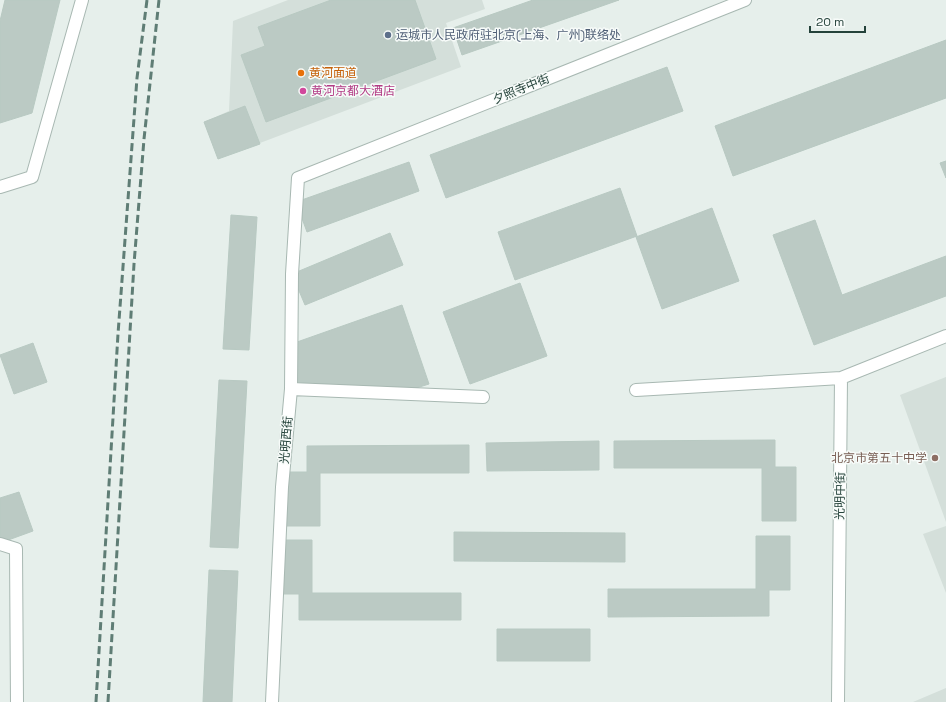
<svg xmlns="http://www.w3.org/2000/svg" width="946" height="702" font-family="'Space Grotesk','Noto Sans SC',sans-serif">
<style>
.built{fill:#d4dfda}
.building{fill:#bbcac4;stroke:#b8c9c2}
.lines{fill:none;stroke-linecap:round;stroke-linejoin:round}
.minor-casing{stroke:#a8b8b2;stroke-width:14}
.minor{stroke:#fff;stroke-width:12}
.rail{stroke:#5f7d75;stroke-width:3;stroke-dasharray:8 4;stroke-linecap:butt}
.service-dot{fill:#5c6f8a;stroke:#f7fbf9;stroke-width:1.5}
.food-dot{fill:#e8710a;stroke:#f7fbf9;stroke-width:1.5}
.hotel-dot{fill:#d1479c;stroke:#f7fbf9;stroke-width:1.5}
.education-dot{fill:#8d6e63;stroke:#f7fbf9;stroke-width:1.5}
.labels{text-anchor:middle;stroke-width:3;stroke-linejoin:round;paint-order:stroke}
.service-label{font-size:12px;fill:#4e5e75;stroke:#f7fbf9;text-anchor:start}
.food-label{font-size:12px;fill:#c56008;stroke:#f7fbf9;text-anchor:start}
.street-label{font-size:12px;fill:#24423a;stroke:#f7fbf9}
.hotel-label{font-size:12px;fill:#b23c85;stroke:#f7fbf9;text-anchor:start}
.education-label{font-size:12px;fill:#785e54;stroke:#f7fbf9;text-anchor:end}
</style>
<rect width="100%" height="100%" fill="#e6efeb"/>
<path class="built" d="M288 0H482L485 9 446 23 461 67 218 159 204 122 229 111 233 21Z
M946 377V522L900 395Z
M946 526V593L923 534Z
M946 688V702H913Z"/>
<path class="building" d="M5 0H60L32 113 0 123V21Z
M331 0H415L436 59 266 122 241 55 265 46 258 27Z
M533 0H619L462 55 453 28Z
M946 40V98L733 176 715 126Z
M667 67 683 111 446 198 430 155Z
M245 106 260 144 218 159 204 122Z
M946 161V178L940 163Z
M409 162 419 191 307 232 296 202Z
M620 188 637 236 515 280 498 232Z
M712 208 739 281 662 309 636 237Z
M231 215 257 217 249 350 223 349Z
M815 220 842 295 946 256V296L814 345 773 235Z
M390 233 403 265 305 305 292 274Z
M520 283 547 356 470 384 443 312Z
M402 305 429 384 413 389 295 385 297 342Z
M33 343 47 382 14 394 0 355Z
M219 380 247 381 238 548 210 547Z
M775 440V467H796V521H762V468H614V441Z
M599 441V470L487 471 486 443Z
M469 445V473H320V526H286V472H307V446Z
M19 492 33 531 0 543V498Z
M454 532 625 533V562L454 561Z
M756 536H790V590H769V616L608 617V589H756Z
M278 540H312V593H461V620H299V594H278Z
M209 570 238 571 232 702H203Z
M497 629H590V661H497Z"/>
<g class="lines">
<defs>
<path id="minor" d="M0 187 32 177 82 0
M291 389 483 397
M636 390 841 378
M0 544 16 549 17 702
M272 702 282 487 291 389 292 274 298 178 745 0
M838 702 841 378 946 336"/>
</defs>
<use href="#minor" class="minor-casing"/>
<use href="#minor" class="minor"/>
<path class="rail" d="M96 702 118 334 137 78 147 0
M108 702 134 264 144 139 159 0"/>
</g>
<circle class="service-dot" cx="388" cy="35" r="4"/>
<circle class="food-dot" cx="301" cy="73" r="4"/>
<circle class="hotel-dot" cx="303" cy="91" r="4"/>
<circle class="education-dot" cx="935" cy="458" r="4"/>
<g class="labels">
<g class="service-label">
<text x="396" y="39">运城市人民政府驻北京(上海、广州)联络处</text>
</g>
<g class="food-label">
<text x="309" y="77">黄河面道</text>
</g>
<g class="street-label">
<text transform="translate(521 89) rotate(-22)" y="4">夕照寺中街</text>
<text transform="translate(286 440) rotate(-85)" y="4">光明西街</text>
<text transform="translate(840 496) rotate(-89)" y="4">光明中街</text>
</g>
<g class="hotel-label">
<text x="311" y="95">黄河京都大酒店</text>
</g>
<g class="education-label">
<text x="927" y="462">北京市第五十中学</text>
</g>
</g>
<path d="M810 26v6h55v-6" fill="none" stroke="#24423a" stroke-width="2"/>
<text x="816" y="26" font-size="12" fill="#24423a" stroke="#f7fbf9" stroke-width="3" paint-order="stroke">20 m</text>
</svg>
